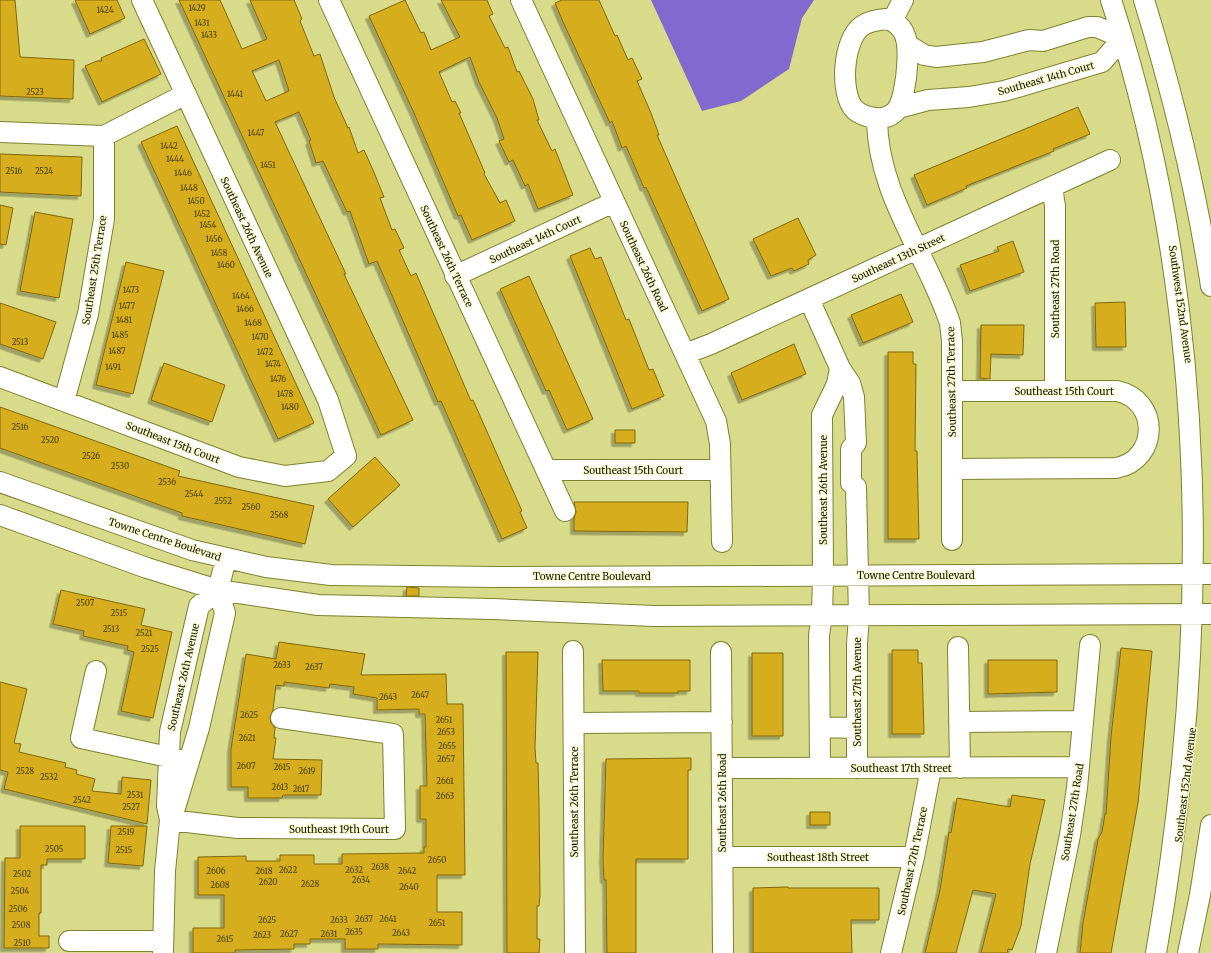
<svg xmlns="http://www.w3.org/2000/svg" width="1211" height="953" font-family="Merriweather,serif">
<style>
.water{fill:#806ad0}
.building{fill:#d6ad1b;stroke:#81670b;fill-rule:evenodd;filter:url(#shadow)}
.lines{fill:none;stroke-linecap:round;stroke-linejoin:round}
.minor-casing{stroke:#7f812f;stroke-width:22}
.minor{stroke:#fff;stroke-width:20}
.labels{text-anchor:middle;stroke-width:3;stroke-linejoin:round;paint-order:stroke}
.number-label{font-size:8px;fill:#483d07}
.street-label{font-size:10px;fill:#181800;stroke:#f7fad2}
</style>
<defs>
<filter id="shadow"><feDropShadow dx="-3.5" dy="3.5" stdDeviation="0" flood-color="#0004"/></filter>
</defs>
<rect width="100%" height="100%" fill="#d8dc8a"/>
<path class="water" d="M651 0H814L802 18 789 69 741 101 702 111Z"/>
<path class="building" d="M0 0H15L20 57 74 60 73 99 0 96Z
M75 0H117L125 18 90 34Z
M179 0H220L242 49 267 39 250 0H294L302 19 300 21 314 56 320 54 334 97 348 128 349 127 358 153 364 150 373 170 384 197 380 198 392 230 395 229 404 248 399 250 411 276 416 273 471 401 473 400 522 511 520 512 527 528 502 539 441 401 438 402 377 261 369 264 350 211 347 212 323 161 316 163 309 141 311 140 299 112 275 122 346 274H344L413 420 381 435ZM279 60 289 91 266 101 252 71Z
M405 0 421 33 424 32 431 50 460 37 441 0H487L493 14 489 16 505 48 508 47 517 72 519 71 533 99 539 120H537L552 151 555 149 573 195 538 209 528 184 525 186 513 160 509 162 499 141 504 139 497 118 479 82 470 57 439 72 452 102 455 101 461 113H459L485 173 484 174 500 203 506 200 515 221 472 240 461 215 458 216 414 113 369 16Z
M562 0H599L615 36 617 35 628 60 632 58 642 79 637 81 651 113 659 135H657L729 299 702 311 646 187 644 188 626 146 622 148 612 121 610 123 563 22 555 3Z
M144 39 161 74 102 102 85 66 97 61H102L101 58Z
M1078 107 1090 134 1053 149 1054 151 966 186 967 188 927 205 914 175Z
M177 126 314 423 278 439 141 142Z
M0 154 82 157 81 196 0 192Z
M0 205 13 208 6 245 0 244Z
M35 212 73 219 59 298 20 291Z
M798 218 816 255 808 260 809 264 794 271 792 268 771 276 753 239Z
M1013 241 1024 272 970 291 960 265 999 251 997 247Z
M590 248 595 259 601 257 626 320 629 319 649 370 653 369 664 396 632 409 570 256Z
M126 262 164 271 133 394 96 385Z
M529 276 593 419 567 430 549 390 546 391 500 289Z
M901 294 913 322 863 343 851 315Z
M1125 302 1126 347H1096L1095 303Z
M0 303 56 322 43 359 0 344Z
M981 325H1024L1023 355 991 354 990 379 980 378Z
M794 344 806 374 742 400 731 373Z
M888 352H913V364H916L915 451H917L919 539H888Z
M164 363 225 385 212 422 151 400Z
M0 407 180 471 178 476 314 506 305 544 182 516V513L0 448Z
M615 430H635V443H615Z
M375 457 400 485 353 527 328 499Z
M574 502H688L687 532 574 531V518L576 512Z
M407 587 419 588V596H406Z
M61 590 145 609 141 625 172 632 153 718 121 711 134 652 127 650 128 646 83 636 84 631 53 624Z
M279 642 365 654 361 675 446 674 447 704H463L465 875H437V912H462V945L378 944V949H345V939H310V944H294V949L235 950V953H193V928H224V895H198V857L246 856V861H280V855H314V864H342V854L424 853V847H426V819H420V786H427L425 714H419V709L377 710V698L353 694 354 687 330 684 329 688 284 682V686L276 685 273 710 270 717 271 723 275 728 274 738H276L273 759 322 760 321 795H283L282 798H248V787H231V749L246 654 276 659Z
M1121 648 1152 651 1138 803 1111 953H1080L1083 923 1098 839 1102 832 1105 814H1106L1111 737Z
M892 650H918V663H922L924 734H892Z
M506 652H538L535 748 536 763H538L539 804 540 895 539 906H537V939H540L539 953H507Z
M752 653H783V736H752Z
M602 660H690V691H678V693H639V691H603Z
M988 660H1057V692L988 694Z
M0 682 27 689 14 743 21 744 19 752 66 763 65 767 77 770 76 774 95 779 92 791 121 794 122 777 151 780 147 824 4 789 8 772 0 770Z
M691 758V770H688V859H636V953H607L606 880H604L603 859 606 759Z
M1012 795 1045 800 1030 864 1021 926 1012 950 1008 949 1007 953H981L996 894 973 890 956 953H925L940 890 949 832 951 833 957 798 1010 807Z
M810 812H830V825H810Z
M20 826H85V859H47V865H41V913H39V936H49V948H4L5 858H20Z
M111 826H147L143 866 108 863Z
M788 887V888H879V920H851L852 953H753V888Z"/>
<g class="lines">
<defs>
<path id="minor" d="M329 0 565 511
M521 0 716 421 720 444 722 542
M1111 0C1211 306 1211 639 1156 953
M1144 0C1173 94 1196 189 1211 286
M886 19C913 25 908 57 906 78 904 89 903 104 895 112 889 117 882 119 875 118 868 117 861 115 855 110 839 94 843 39 862 26 869 21 877 20 886 19Z
M892 21 903 0
M908 45 924 55 936 57 983 52 1029 40 1043 41 1088 27H1097L1123 38
M898 108 928 100 969 97 1004 91 1102 62 1123 38
M877 118C877 194 927 254 950 323L952 341V540
M0 132 104 136 186 94
M1052 187 1055 206V391
M455 276 614 202
M809 299 840 368 850 383 854 397 856 443 851 449V483L856 487 859 616 857 644V768
M685 354 711 344 1110 160
M0 377 239 467 285 476 328 471 346 456 328 400 142 0
M952 391H1117C1160 400 1159 460 1116 468L952 469
M64 401 88 314 104 219V136
M546 470H720
M0 482 192 550 266 567 331 575 496 577 1211 574
M0 515 147 568 218 590 318 605 493 609 654 616 1211 614
M958 647 960 768
M573 651 575 953
M721 652 723 953
M96 671 81 738 182 760
M959 722 1082 721
M574 723 722 722
M820 727 857 728
M722 768 1079 767
M820 768 819 635 822 616 823 575 822 415 837 384 840 368
M175 808 199 728 225 613 218 590 226 559
M170 820 238 828 395 829 393 734 281 718
M723 857H914
M69 941H163
M163 953 165 871 170 820 167 806 170 732 199 606 218 590
M891 953 914 857 931 768
M1046 953 1070 835 1077 788 1090 645
M1188 953 1200 895 1211 825"/>
</defs>
<use href="#minor" class="minor-casing"/>
<use href="#minor" class="minor"/>
</g>
<g class="labels">
<g class="number-label">
<text x="197" y="11">1429</text>
<text x="105" y="13">1424</text>
<text x="202" y="26">1431</text>
<text x="209" y="38">1433</text>
<text x="35" y="95">2523</text>
<text x="235" y="97">1441</text>
<text x="256" y="136">1447</text>
<text x="169" y="149">1442</text>
<text x="175" y="162">1444</text>
<text x="268" y="168">1451</text>
<text x="14" y="174">2516</text>
<text x="44" y="174">2524</text>
<text x="183" y="176">1446</text>
<text x="189" y="191">1448</text>
<text x="196" y="204">1450</text>
<text x="202" y="217">1452</text>
<text x="208" y="228">1454</text>
<text x="214" y="242">1456</text>
<text x="219" y="256">1458</text>
<text x="226" y="268">1460</text>
<text x="131" y="293">1473</text>
<text x="241" y="299">1464</text>
<text x="127" y="309">1477</text>
<text x="245" y="312">1466</text>
<text x="124" y="323">1481</text>
<text x="253" y="326">1468</text>
<text x="120" y="338">1485</text>
<text x="260" y="340">1470</text>
<text x="20" y="345">2513</text>
<text x="117" y="354">1487</text>
<text x="265" y="355">1472</text>
<text x="273" y="367">1474</text>
<text x="113" y="370">1491</text>
<text x="278" y="382">1476</text>
<text x="285" y="397">1478</text>
<text x="290" y="410">1480</text>
<text x="20" y="430">2516</text>
<text x="50" y="443">2520</text>
<text x="91" y="459">2526</text>
<text x="120" y="469">2530</text>
<text x="167" y="485">2536</text>
<text x="194" y="497">2544</text>
<text x="223" y="504">2552</text>
<text x="251" y="510">2560</text>
<text x="279" y="518">2568</text>
<text x="85" y="606">2507</text>
<text x="119" y="616">2515</text>
<text x="111" y="632">2513</text>
<text x="144" y="636">2521</text>
<text x="150" y="652">2525</text>
<text x="282" y="668">2633</text>
<text x="314" y="670">2637</text>
<text x="420" y="698">2647</text>
<text x="388" y="700">2643</text>
<text x="249" y="718">2625</text>
<text x="444" y="723">2651</text>
<text x="446" y="735">2653</text>
<text x="247" y="741">2621</text>
<text x="447" y="749">2655</text>
<text x="446" y="762">2657</text>
<text x="246" y="769">2607</text>
<text x="282" y="770">2615</text>
<text x="25" y="774">2528</text>
<text x="307" y="774">2619</text>
<text x="49" y="780">2532</text>
<text x="445" y="784">2661</text>
<text x="280" y="790">2613</text>
<text x="301" y="792">2617</text>
<text x="135" y="798">2531</text>
<text x="445" y="799">2663</text>
<text x="82" y="803">2542</text>
<text x="131" y="810">2527</text>
<text x="126" y="835">2519</text>
<text x="54" y="852">2505</text>
<text x="124" y="853">2515</text>
<text x="437" y="863">2650</text>
<text x="380" y="870">2638</text>
<text x="288" y="873">2622</text>
<text x="354" y="873">2632</text>
<text x="216" y="874">2606</text>
<text x="264" y="874">2618</text>
<text x="407" y="874">2642</text>
<text x="22" y="877">2502</text>
<text x="361" y="883">2634</text>
<text x="268" y="885">2620</text>
<text x="310" y="887">2628</text>
<text x="220" y="888">2608</text>
<text x="409" y="890">2640</text>
<text x="20" y="894">2504</text>
<text x="18" y="912">2506</text>
<text x="364" y="922">2637</text>
<text x="388" y="922">2641</text>
<text x="267" y="923">2625</text>
<text x="339" y="923">2633</text>
<text x="437" y="926">2651</text>
<text x="21" y="928">2508</text>
<text x="354" y="935">2635</text>
<text x="401" y="936">2643</text>
<text x="289" y="937">2627</text>
<text x="329" y="937">2631</text>
<text x="262" y="938">2623</text>
<text x="225" y="942">2615</text>
<text x="22" y="946">2510</text>
</g>
<g class="street-label">
<text transform="translate(1046 78) rotate(-16)" y="4">Southeast 14th Court</text>
<text transform="translate(247 227) rotate(65)" y="4">Southeast 26th Avenue</text>
<text transform="translate(535 239) rotate(-25)" y="4">Southeast 14th Court</text>
<text transform="translate(447 256) rotate(65)" y="4">Southeast 26th Terrace</text>
<text transform="translate(898 258) rotate(-25)" y="4">Southeast 13th Street</text>
<text transform="translate(644 266) rotate(65)" y="4">Southeast 26th Road</text>
<text transform="translate(94 270) rotate(-81)" y="4">Southeast 25th Terrace</text>
<text transform="translate(1055 289) rotate(-90)" y="4">Southeast 27th Road</text>
<text transform="translate(1181 304) rotate(82)" y="4">Southwest 152nd Avenue</text>
<text transform="translate(951 382) rotate(-91)" y="4">Southeast 27th Terrace</text>
<text x="1064" y="395">Southeast 15th Court</text>
<text transform="translate(173 442) rotate(21)" y="4">Southeast 15th Court</text>
<text x="633" y="474">Southeast 15th Court</text>
<text transform="translate(823 490) rotate(-90)" y="4">Southeast 26th Avenue</text>
<text transform="translate(165 539) rotate(18)" y="4">Towne Centre Boulevard</text>
<text x="916" y="579">Towne Centre Boulevard</text>
<text x="592" y="580">Towne Centre Boulevard</text>
<text transform="translate(183 677) rotate(-77)" y="4">Southeast 26th Avenue</text>
<text transform="translate(857 692) rotate(-90)" y="4">Southeast 27th Avenue</text>
<text x="901" y="772">Southeast 17th Street</text>
<text transform="translate(1185 785) rotate(-83)" y="4">Southeast 152nd Avenue</text>
<text transform="translate(574 802) rotate(-90)" y="4">Southeast 26th Terrace</text>
<text transform="translate(722 803) rotate(-90)" y="4">Southeast 26th Road</text>
<text transform="translate(1072 812) rotate(-81)" y="4">Southeast 27th Road</text>
<text x="339" y="833">Southeast 19th Court</text>
<text x="818" y="861">Southeast 18th Street</text>
<text transform="translate(912 861) rotate(-78)" y="4">Southeast 27th Terrace</text>
</g>
</g>
</svg>
